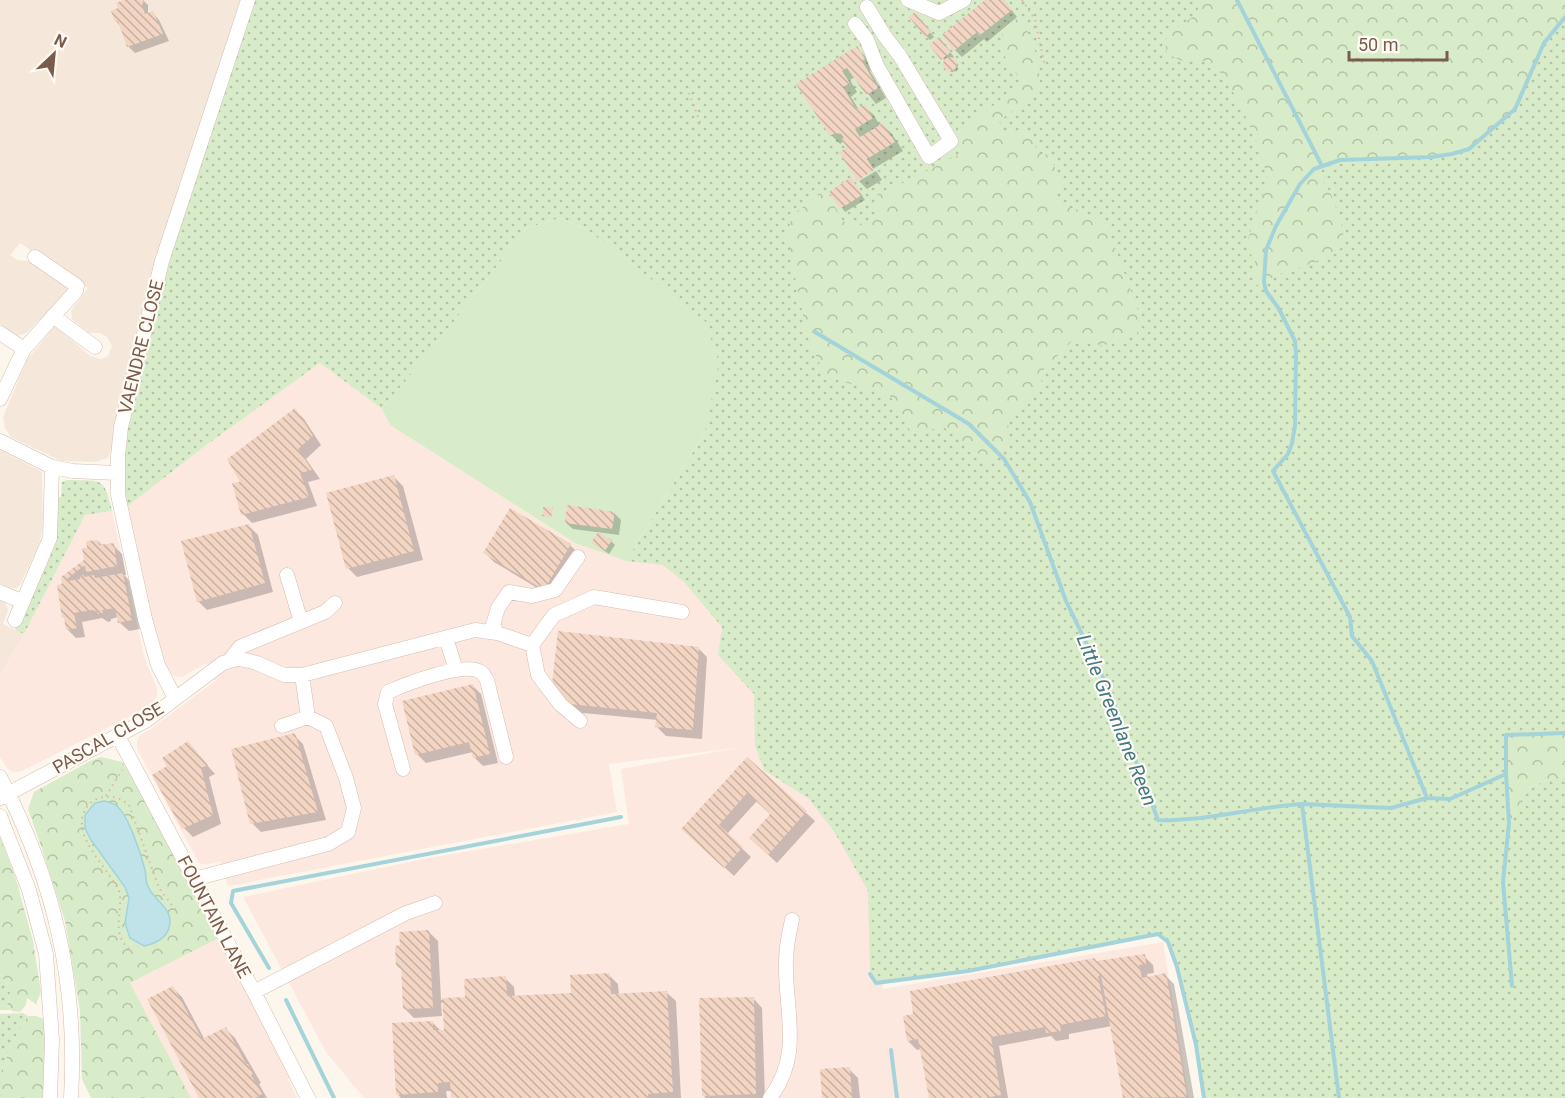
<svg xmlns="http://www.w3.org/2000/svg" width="1565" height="1098" font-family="Roboto,sans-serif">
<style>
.residential{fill:#f5e8da}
.commercial{fill:#fde8e0}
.grass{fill:url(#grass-dots);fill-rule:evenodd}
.forest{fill:url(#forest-crowns)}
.garden{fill:#d8ecc9}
.water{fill:#bfe3e8;stroke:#a5d3da;stroke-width:1.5}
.shadow{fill:#0003}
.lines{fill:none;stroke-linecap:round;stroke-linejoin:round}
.stream{stroke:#a5d3da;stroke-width:4}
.building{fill:url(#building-back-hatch)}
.minor-casing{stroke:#d1beb0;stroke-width:15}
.path{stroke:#d9b8a5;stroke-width:2;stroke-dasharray:1.5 4.5;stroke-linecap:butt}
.minor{stroke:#fff;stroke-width:14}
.labels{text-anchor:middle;stroke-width:4.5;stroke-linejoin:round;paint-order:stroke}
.street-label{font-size:18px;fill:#7a5c4d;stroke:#fffaf3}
.water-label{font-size:20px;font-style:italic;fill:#437c86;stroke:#fffaf3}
</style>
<defs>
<pattern id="grass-dots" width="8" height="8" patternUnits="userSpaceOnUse" patternTransform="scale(1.5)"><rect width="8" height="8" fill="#d8ecc9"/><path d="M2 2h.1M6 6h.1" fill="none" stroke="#b4c2a5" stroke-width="1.8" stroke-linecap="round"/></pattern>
<pattern id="forest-crowns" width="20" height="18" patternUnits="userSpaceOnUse" patternTransform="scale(1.5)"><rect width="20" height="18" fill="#d8ecc9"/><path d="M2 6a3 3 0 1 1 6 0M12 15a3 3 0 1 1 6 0" fill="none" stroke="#b4c2a5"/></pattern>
<pattern id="building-back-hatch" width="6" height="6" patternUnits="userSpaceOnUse" patternTransform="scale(1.5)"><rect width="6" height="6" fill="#f3d5c3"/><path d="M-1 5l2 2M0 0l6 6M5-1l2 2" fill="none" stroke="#cab0a1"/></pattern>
</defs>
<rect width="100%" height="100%" fill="#fdf6ec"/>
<path class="residential" d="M0 0H243L116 421 112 447 108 458 95 462 61 461 11 437 5 428 3 417 27 360 54 327 58 328 90 356 101 359 108 356 112 346 107 337 100 333H89L72 319 71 311 88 288 20 243 10 255 17 260 28 261 69 287V291L26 333 17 336 0 324Z
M0 450 42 472 43 526 39 545 20 585 17 588H10L0 583Z
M0 599 4 601 8 610 3 624 24 634 0 675Z"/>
<path class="commercial" d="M320 363 382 409 390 425 575 543 626 561 667 562 728 623 814 797 873 892 883 989 1163 942 1189 1098H364L326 1052 243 897 423 859 629 824 621 769 743 747 609 764 617 812 228 886 220 861 205 865 199 863 137 749V741L140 735 149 730 215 681 206 663 182 677 174 676 165 664 156 640 128 506 201 449Z
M112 511 142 647 147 665 157 688V696L150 705 135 714 22 771 13 772 7 768 0 757V675L24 634 85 515Z
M217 939 291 1077 288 1079 297 1098H191L130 983Z"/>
<path class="grass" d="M253 0H1237L1322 166 1340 160 1386 159 1515 109 1544 43 1565 17V733L1506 735V774L1509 822 1529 787 1565 774V1098H1204L1196 1045 1177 967 1168 942 1158 934 968 971 876 983 870 974 868 891 835 833 809 799 764 770 755 746 754 694 718 655 722 627 684 582 663 565 626 561 705 432 588 230 560 218 527 228 430 352 382 409 320 363 201 449 128 506 123 484 126 427 167 262ZM1266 250 1280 274 1265 281Z
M67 480C101 481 104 475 112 511L85 515 24 634 15 630 50 556 55 542 58 497H61L62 482Z
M0 975C9 985 13 991 7 1005L11 1010H0Z
M23 1013 28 1016C10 1046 1 1061 2 1098H0V1014Z"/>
<path class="forest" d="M1201 0H1565V17L1544 43 1515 109 1469 149 1452 154 1431 157 1340 160 1315 169 1330 192 1341 221 1345 246 1313 263 1280 274 1255 286V262L1246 245 1268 178 1255 138 1239 102 1221 73 1204 61H1182L1167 54 1165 42 1168 33 1196 15Z
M1022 18 1037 56 1041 90 999 121 1003 131H1026L1036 141 1035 153 1050 155 1061 183 1051 198 1106 223 1139 313 1137 334 1103 346 1075 338 1044 369 1040 389 1008 419 1009 442 988 464 975 450 943 427 912 434 890 396 825 376 807 335 787 237 792 215 826 190 843 221 857 227 879 215 874 203 877 196 962 153 955 131 1024 85 999 48 1005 22Z
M1565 733V774L1529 787 1509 823 1506 774V735Z
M101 757 122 762 134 779 217 939 130 983 191 1098H91L82 1079 80 1011 65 921 41 846 28 809 34 792 90 761Z
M0 837 15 876 33 941 41 992 36 1004 27 998 26 1005 20 1012 12 1011 7 1005C13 991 9 985 0 975Z
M28 1016H36L44 1019 46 1045 43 1098H2C1 1061 10 1046 28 1016Z"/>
<path class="garden" d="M560 218 588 230 705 321 719 362 705 432 626 561 575 543 390 425 382 409 430 352 527 228Z"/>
<path class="water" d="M104 801C108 802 113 803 117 806 129 817 141 854 145 870 146 875 146 880 147 884 151 898 168 905 170 919 171 936 158 943 144 946L130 938 125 923 129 898 125 887 91 840 85 828V815L95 803Z"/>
<path class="shadow" d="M129 0H143L148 5V14L153 13 159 20 169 41 135 53 128 46 121 27 116 21 120 9Z
M987 0H1004L1017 17 987 42 984 39 962 57 955 50Z
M911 18 919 19 934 37 930 40Z
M943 43 954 57 951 60 958 64 957 71 951 72 946 67V62L931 45Z
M857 48 866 57 873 69 870 71 886 98 876 104 855 77 850 80 857 92 851 97 859 110 864 106 874 115 880 126 883 125 892 134 903 151 858 178 844 141 840 144 831 135 798 84Z
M876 171 882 180 867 189 859 181Z
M854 183 865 200 845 212 831 192Z
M295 410 304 419 321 445 306 459 320 479 308 482 317 506 252 523 243 514Z
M394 477 403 486 423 560 357 577 348 568Z
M614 513 621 520 619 535 573 529 566 523Z
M249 526 258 535 273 592 207 610 198 601Z
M98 541 103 546 113 545 122 554 126 575H124L132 583 140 629 129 631 119 622 118 617 111 619V621L108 622 102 618 82 622 85 637 76 638 67 629 66 620 63 617V578L86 561 89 549Z
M611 541 615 545 609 554 593 543Z
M570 545 579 554 554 598 494 562 485 553Z
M698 648 707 657 702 739 666 736 657 727 658 720 561 711 552 701Z
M472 685 481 694 498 763 483 766 474 757 473 752 426 763 417 754Z
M294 735 303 744 326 820 261 832 252 823Z
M188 743 215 774 209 777 221 824 193 837 184 828 154 775 169 767Z
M747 759 815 821 777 863 760 847 772 815 757 801 727 834 751 857 734 876 692 838Z
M429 932 438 941 441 1000 467 998 505 978 514 987 515 997 573 994 609 975 618 984 619 995 666 992 676 1001 681 1098H452V1091H446L447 1098H401L397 1094 432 1022 441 1031H446L444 1003H441L442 1016 414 1018 405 1009 403 971 397 966Z
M1144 956 1153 965 1154 973 1147 974 1148 978 1165 975 1174 984 1194 1098H1125L1112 1026 1069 1034V1039L1056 1041 1051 1036 999 1046 1008 1098H930L921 1049 917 1050 908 1041 1095 960 1098 963Z
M173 988 182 997 205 1040 226 1029 235 1038 261 1083 259 1084 267 1098H201Z
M753 998 762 1008 765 1098H706L703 1095Z
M849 1069 858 1078 860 1098H823Z"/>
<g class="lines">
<path class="stream" d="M1237 0 1322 166
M815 332 969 424 1004 459 1030 502 1066 601 1108 688 1158 820C1172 821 1185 819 1200 818 1234 814 1268 806 1302 804L1339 1098
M1427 798 1372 661 1352 636 1350 617 1273 471 1288 454 1292 443 1295 426 1296 354 1295 341 1279 309 1266 291 1264 282 1266 250 1276 226 1300 184 1314 169 1340 160 1431 157 1452 154 1469 149 1515 109 1544 43 1565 17
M1302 804 1391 808 1427 798 1450 799 1506 774
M269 968 231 903 233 891 621 817
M870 974 876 983 968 971 1158 934 1168 942 1177 967 1196 1045 1204 1098
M1512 986 1503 882 1509 823 1506 774V735L1565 733
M286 1000 334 1098
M891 1050 897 1098"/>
</g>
<path class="building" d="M124 0H144L142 5 145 14 153 11 163 34 127 47 118 21 115 22 111 11 118 8 116 3Z
M985 0H1004L1012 10 979 36 977 32 954 51 942 35Z
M915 12 931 32 925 37 909 17Z
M939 37 951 52 941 60 929 45Z
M857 46 865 59 862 61 878 88 866 95 847 68 842 71 850 83 843 87 856 109 865 104 873 118 855 129 860 137 883 123 895 142 867 159 874 170 857 181 839 152 847 148 841 139 844 138 841 134 835 133 830 136 796 84Z
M943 64a7 7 0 1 1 14 0a7 7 0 1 1-14 0Z
M851 177 862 195 840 209 829 192Z
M295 408 313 436 298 449 312 470 300 473 309 497 241 515 232 483 240 482 227 459Z
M394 475 414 551 346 569 326 493Z
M567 505 615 512 612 529 565 523Z
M543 507 553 508 551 518 542 516Z
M510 508 571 544 544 590 483 553Z
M249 524 265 583 197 602 181 541Z
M598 532 612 540 605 551 591 543Z
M98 540 99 545 114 543 117 566 86 572 85 566 82 567 67 579 68 581 80 579V576L84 575V577L94 575 95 578 123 573 132 620 118 623 115 608 102 610 103 613 98 614 97 611 92 610 74 613 77 628 66 630 64 618H62L57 585 62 584 61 577 84 560 82 548H87L86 541Z
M558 631 699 647 693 730 655 727 657 713 550 702Z
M473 684 490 754 473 758 469 742 415 755 402 701Z
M295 733 318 812 250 824 231 749Z
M188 741 208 765 201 768 213 815 182 829 152 775 167 766 162 758Z
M747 757 807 811 768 855 749 838 770 814 747 793 719 825 743 847 724 868 681 829Z
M429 930 433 1008 403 1009 401 966H396L395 946 400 945 399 932Z
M1145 954 1146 964 1139 965 1142 978 1166 973 1187 1097 1123 1098 1101 975 1098 976 1106 1016 1060 1025 1061 1031 1046 1033 1045 1027 991 1037 1001 1095 986 1098H929L918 1039 907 1041 903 1016 913 1014 910 991 1095 958 1096 961Z
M610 973 611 994 667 991 673 1092 648 1094V1098H451L450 1082 438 1083V1092L396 1095 392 1023 433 1021V1030H444L442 998 465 997 464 979 506 976 507 996 571 993 570 975Z
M173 986 202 1039 226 1027 246 1064H248L253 1074 251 1075 262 1094 255 1098H199L147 999Z
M754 997 756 1094 702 1096 699 998Z
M850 1067 852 1098H822L820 1069Z"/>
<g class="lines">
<defs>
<path id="minor" d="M908 0 939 13 964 0
M855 24 867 40 877 66 929 157 951 141 900 56 884 35 867 7
M53 316 95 347
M0 333 24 349
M0 399 24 349 76 291 77 286 35 257
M0 441 52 467 73 471 116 473
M287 575 301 622
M0 592 23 602
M15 620 50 538 52 467
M497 633 493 625 498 608 509 592 532 596 555 590 578 557
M446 638 456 670
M229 661 240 647 325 612 335 603
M175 698 158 665 145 619 118 495V456L121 427 162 261 248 0
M580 721 560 704 538 675 532 645 554 615 594 597 682 612
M282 726 308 717 302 675
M118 736 254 992 308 1098
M403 769 385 704 388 692C406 684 464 661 481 672 484 674 485 677 487 680L506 757
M0 777C54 880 78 982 71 1098
M0 798 147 720 223 663 237 659 245 660 257 663 284 675H302L475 630 497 633 532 645
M0 816 29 890 46 954 52 1040 50 1098
M194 879 328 844 348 832 354 808 346 778 326 726 308 717
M254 992 406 913 435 903
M770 1098C801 1057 787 1018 786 971 785 953 788 937 792 920"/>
</defs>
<use href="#minor" class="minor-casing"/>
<path class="path" d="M1022 0 1035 19 1045 67
M689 93 701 125
M106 796 122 770
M129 949C110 932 124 912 119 891 109 871 83 846 82 825 80 798 111 788 129 805L159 888 177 912"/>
<use href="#minor" class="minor"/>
</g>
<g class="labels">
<g class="street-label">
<text transform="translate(141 347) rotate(-76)" y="6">VAENDRE CLOSE</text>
<text transform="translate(108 738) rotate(-30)" y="6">PASCAL CLOSE</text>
<text transform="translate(214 917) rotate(62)" y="6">FOUNTAIN LANE</text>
</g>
<g class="water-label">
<text transform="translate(1117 720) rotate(68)" y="7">Little Greenlane Reen</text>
</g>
</g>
<g transform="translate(54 54) rotate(26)" stroke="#fffaf3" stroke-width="4.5" paint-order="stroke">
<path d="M0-4.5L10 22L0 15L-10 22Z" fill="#7a5c4d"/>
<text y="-9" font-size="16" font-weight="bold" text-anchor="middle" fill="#7a5c4d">N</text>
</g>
<path d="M1349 51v9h98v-9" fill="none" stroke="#7a5c4d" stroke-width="3"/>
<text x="1358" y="51" font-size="18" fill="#7a5c4d" stroke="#fffaf3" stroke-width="4.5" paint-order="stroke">50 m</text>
</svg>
